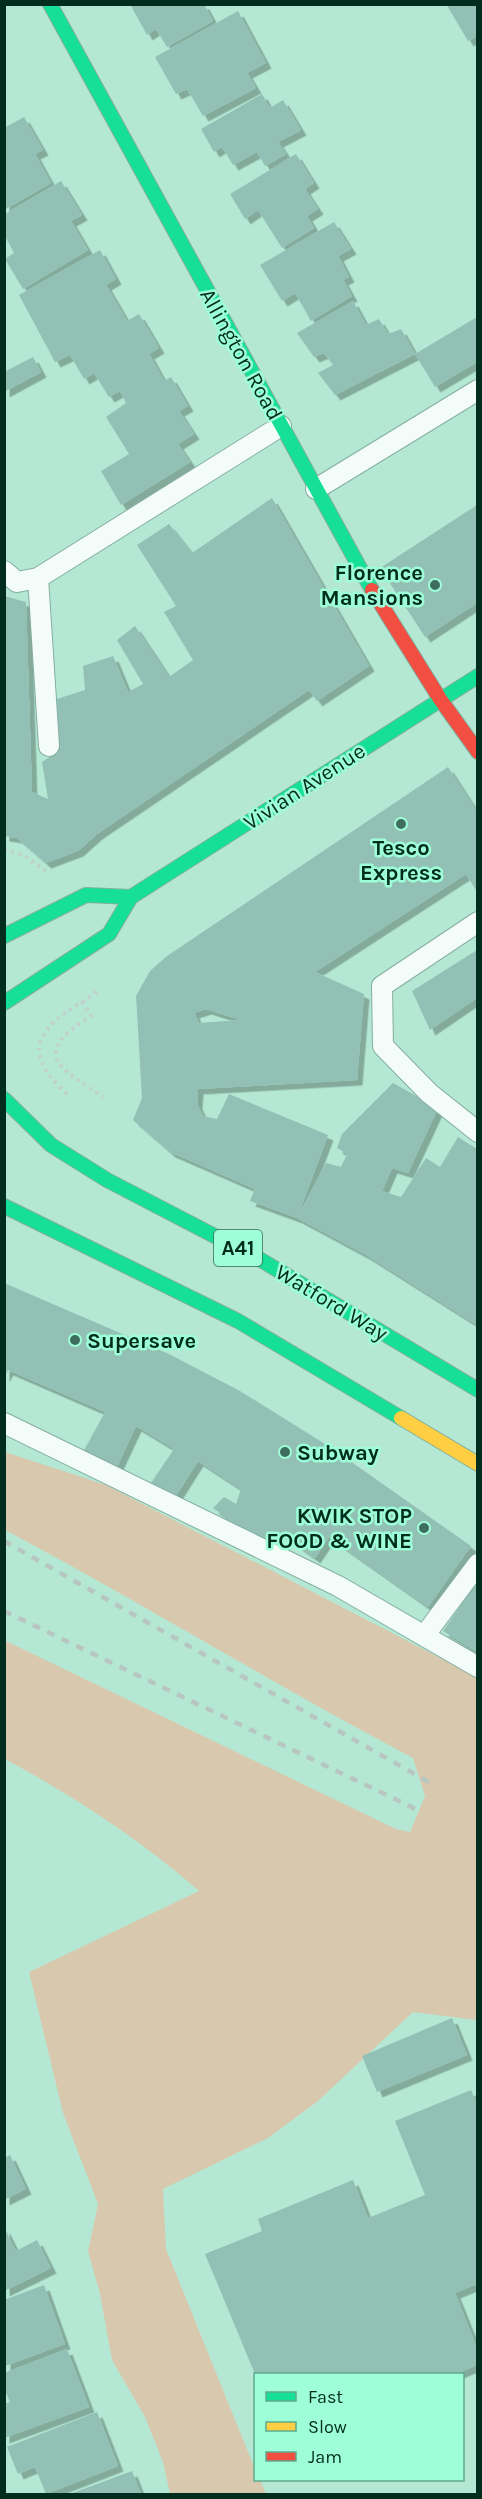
<svg xmlns="http://www.w3.org/2000/svg" width="482" height="2499" font-family="Karla,sans-serif">
<style>
.green{fill:#d8c9ae}
.building{fill:#92c0b5;fill-rule:evenodd;filter:url(#shadow)}
.lines{fill:none;stroke-linecap:round;stroke-linejoin:round}
.lane-casing{stroke:#84ae9f;stroke-width:22}
.fast-casing{stroke:#84ae9f;stroke-width:16}
.slow-casing{stroke:#84ae9f;stroke-width:16}
.jam-casing{stroke:#84ae9f;stroke-width:16}
.path{stroke:#c1d1cb;stroke-width:4;stroke-dasharray:3 4.5;stroke-linecap:butt}
.lane{stroke:#f4fcf9;stroke-width:20}
.fast{stroke:#16e098;stroke-width:14}
.slow{stroke:#ffcf43;stroke-width:14}
.jam{stroke:#f24e42;stroke-width:14}
.rail{stroke:#b7c6c0;stroke-width:4.5;stroke-dasharray:8 8;stroke-linecap:butt}
.poi-dot{fill:#406e5e;stroke:#9efed8;stroke-width:2}
.labels{text-anchor:middle;stroke-width:5;stroke-linejoin:round;paint-order:stroke}
.shield{fill:#9efed8;stroke:#306c56;stroke-width:1.5}
.shield-label{font-size:21px;font-weight:bold;fill:#012d1f}
.street-label{font-size:22px;fill:#012d1f;stroke:#9efed8}
.poi-label{font-size:22px;font-weight:bold;fill:#012d1f;stroke:#9efed8;text-anchor:end}
</style>
<defs>
<filter id="shadow"><feDropShadow dx="5.5" dy="5.5" stdDeviation="0" flood-color="#0004"/></filter>
</defs>
<rect width="100%" height="100%" fill="#b4e8d4"/>
<path class="green" d="M5 1452 106 1485 477 1677V2020L413 2012 318 2101 268 2138 163 2189 166 2249 255 2469V2480H260L266 2494H170L163 2462 145 2417 112 2360 100 2294 88 2251 98 2204 63 2113 29 1972 199 1891C140 1839 73 1796 5 1759L4 1640 396 1829 410 1832 425 1796 413 1758C275 1685 142 1603 5 1530Z"/>
<path class="building" d="M130 4H204L213 21 167 47 156 29 147 35Z
M446 4H477V36L468 41Z
M238 11 266 63 247 73 256 88 203 116 187 89 176 94 155 57Z
M262 94 270 108 283 100 301 130 278 142 286 154 265 166 257 152 233 165 222 147 214 152 201 129Z
M24 117 43 150 35 154 51 183 4 210V128Z
M296 154 314 183 305 189 318 209 307 216 314 228 282 248 258 210 245 219 230 194Z
M61 181 82 215 71 221 88 250 23 289 5 259 14 253 5 236V214Z
M334 222 351 249 338 256 349 277 343 280 352 296 311 321 295 293 282 301 260 265Z
M100 250 116 279 106 285 127 321 139 314 159 348 149 354 164 381 171 377 188 406 179 411 194 434 178 444 190 462 121 505 101 471 129 454 106 417 126 403 120 391 109 397 94 373 84 379 70 355 55 362 19 295Z
M353 301 366 325 379 319 388 334 401 329 415 354 335 395 318 373 333 365 324 353 314 357 297 333Z
M477 317V362L435 387 415 354Z
M33 357 41 372 4 392V372Z
M272 498 369 666 317 701 309 690 97 834 78 851 46 863 17 838 4 836V596L26 602 32 792 48 799 42 762 59 751 57 699 85 690 83 666 113 656 128 692 143 684 117 640 135 626 169 677 193 660 164 612 176 606 137 545 169 524 192 553Z
M477 505V603L425 637 380 568Z
M448 767 477 812V892L466 874 315 972 364 994 357 1080 198 1089 197 1104 203 1116 217 1119 229 1094 328 1135 297 1218 326 1163 341 1167 347 1154 337 1148 342 1134 393 1083 438 1108 408 1173 392 1168 382 1191 401 1197 426 1158 440 1167 458 1137 477 1149V1325L366 1255 297 1218 250 1201 255 1189 170 1152 133 1120 142 1098 136 996 150 971 167 956ZM206 1009 240 1020 199 1023 194 1013Z
M477 950V998L430 1030 412 991Z
M4 1283 169 1354 240 1391 333 1449 471 1546 428 1607 329 1537 315 1558 276 1530 263 1543 213 1508 224 1497 236 1504 241 1489 198 1461 174 1499 151 1483 174 1449 136 1426 116 1469 83 1452 105 1412 8 1370 4 1377Z
M477 1582V1652L443 1631Z
M452 2018 467 2055 377 2092 362 2056Z
M471 2090 477 2104V2284L455 2293 477 2348V2365L456 2374H255L205 2254 262 2231 258 2219 353 2180 368 2218 425 2195 395 2121Z
M10 2155 26 2189 4 2200V2158Z
M4 2227 16 2251 37 2240 51 2268 4 2291Z
M44 2285 65 2344 5 2366 4 2300Z
M67 2349 89 2407 4 2438V2404L10 2402 4 2388V2373Z
M97 2412 118 2466 46 2494 35 2467 18 2474 7 2447Z
M132 2471 141 2494H70Z"/>
<g class="lines">
<defs>
<path id="lane" d="M316 489 478 390
M4 571 17 582 38 578
M49 746 38 578 281 426
M478 922 382 986 383 1046 429 1093 478 1132
M4 1423 338 1586 478 1667
M424 1636 478 1564"/>
<path id="fast" d="M50 4 372 590
M4 936 86 895 131 897
M4 1003 109 934 131 897 478 676
M4 1099 51 1145 107 1180 261 1260 478 1390
M4 1206 238 1321 401 1418"/>
<path id="slow" d="M401 1418 478 1464"/>
<path id="jam" d="M372 590 440 699 478 752"/>
</defs>
<use href="#lane" class="lane-casing"/>
<use href="#fast" class="fast-casing"/>
<use href="#slow" class="slow-casing"/>
<use href="#jam" class="jam-casing"/>
<path class="path" d="M4 849 25 856 48 873
M82 1002 98 991
M67 1094C22 1054 36 1029 82 1002L91 1016C30 1054 57 1066 103 1097"/>
<use href="#lane" class="lane"/>
<use href="#fast" class="fast"/>
<use href="#slow" class="slow"/>
<use href="#jam" class="jam"/>
<path class="rail" d="M4 1541 434 1785
M4 1611 422 1812"/>
</g>
<g class="poi-dot">
<circle cx="435" cy="585" r="6"/>
<circle cx="401" cy="824" r="6"/>
<circle cx="75" cy="1340" r="6"/>
<circle cx="285" cy="1452" r="6"/>
<circle cx="424" cy="1528" r="6"/>
</g>
<g class="labels">
<rect class="shield" x="214" y="1230" width="48" height="36" rx="4.5"/>
<g class="shield-label">
<text x="238" y="1255">A41</text>
</g>
<g class="street-label">
<text transform="translate(242 354) rotate(61)" y="8">Allington Road</text>
<text transform="translate(304 786) rotate(-33)" y="8">Vivian Avenue</text>
<text transform="translate(332 1302) rotate(31)" y="8">Watford Way</text>
</g>
<g class="poi-label">
<text x="423" y="580">Florence<tspan x="423" dy="25">Mansions</tspan></text>
<text x="401" y="855" text-anchor="middle">Tesco<tspan x="401" dy="25">Express</tspan></text>
<text x="87" y="1348" text-anchor="start">Supersave</text>
<text x="297" y="1460" text-anchor="start">Subway</text>
<text x="412" y="1523">KWIK STOP<tspan x="412" dy="25">FOOD &amp; WINE</tspan></text>
</g>
</g>
<rect width="482" height="2499" fill="none" stroke="#012d1f" stroke-width="12"/>
<rect x="254" y="2373" width="210" height="108" fill="#9efed8" stroke="#5faa8e" stroke-width="1.5"/>
<rect x="266" y="2392" width="30" height="9" fill="#16e098" stroke="#5faa8e" stroke-width="1.5"/>
<text x="308" y="2403" font-size="18" fill="#012d1f">Fast</text>
<rect x="266" y="2422" width="30" height="9" fill="#ffcf43" stroke="#5faa8e" stroke-width="1.5"/>
<text x="308" y="2433" font-size="18" fill="#012d1f">Slow</text>
<rect x="266" y="2452" width="30" height="9" fill="#f24e42" stroke="#5faa8e" stroke-width="1.5"/>
<text x="308" y="2463" font-size="18" fill="#012d1f">Jam</text>
</svg>
